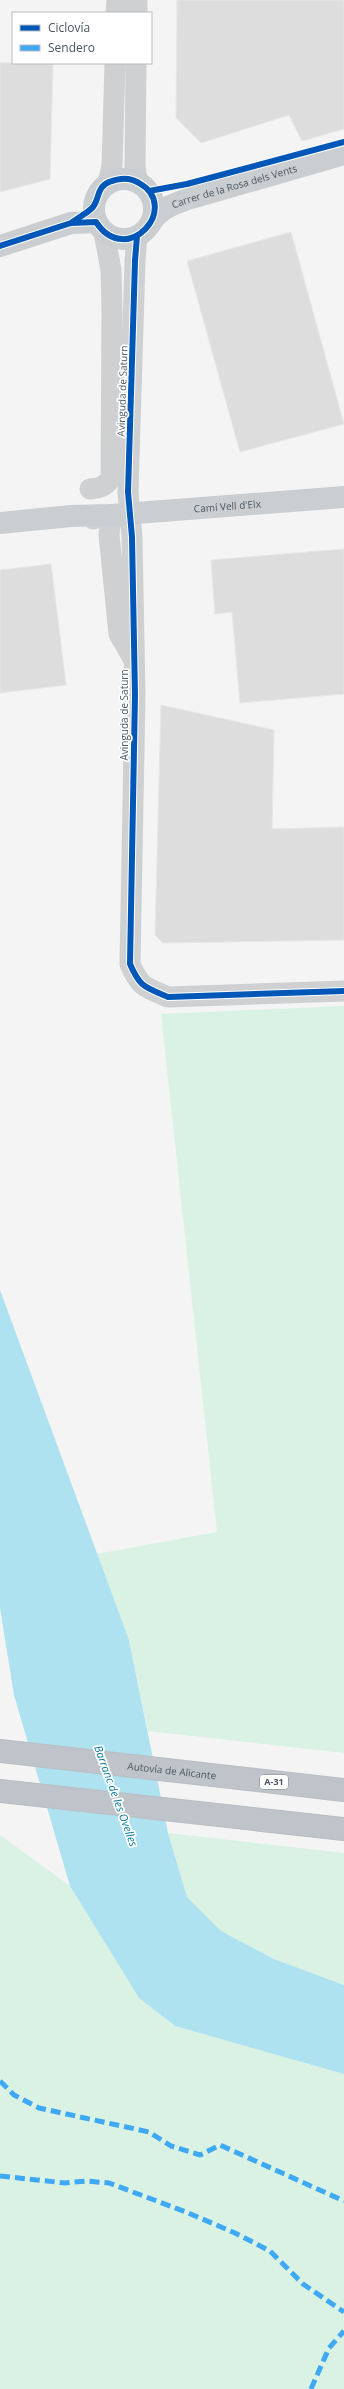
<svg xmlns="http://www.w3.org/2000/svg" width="344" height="2389" font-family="'Open Sans',sans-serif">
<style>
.green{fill:#d9f2e3}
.water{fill:#aee2f0}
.building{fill:#ddddde;stroke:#e5e6e7}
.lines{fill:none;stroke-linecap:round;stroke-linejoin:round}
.highway-casing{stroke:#b9bec3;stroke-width:24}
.minor{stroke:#ced0d2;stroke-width:21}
.major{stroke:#caced1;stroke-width:22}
.highway{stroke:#bec4c9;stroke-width:22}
.quiet{stroke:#3fa9f5;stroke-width:5;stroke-dasharray:10 5;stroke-linecap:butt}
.cycleway-casing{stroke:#fff;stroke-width:8}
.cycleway{stroke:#0057b8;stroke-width:6}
.labels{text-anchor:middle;stroke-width:3.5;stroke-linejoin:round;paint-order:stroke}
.shield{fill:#fff;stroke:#808990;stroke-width:1}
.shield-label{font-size:9px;font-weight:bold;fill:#4a5661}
.street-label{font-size:10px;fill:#4a5661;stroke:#fff}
.water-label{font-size:11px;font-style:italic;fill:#0c7c9b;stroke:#fff}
</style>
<rect width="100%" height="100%" fill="#f4f4f4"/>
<path class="green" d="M344 1006V1753L148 1731 129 1640 97 1554 217 1532 161 1014Z
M168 1833 344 1853V1985L274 1959 221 1931 187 1897Z
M0 1835 70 1886 139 1998 175 2026 344 2074V2389H0Z"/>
<path class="water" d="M0 1290 129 1640 168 1833 187 1897 221 1931 274 1959 344 1985V2074L175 2026 139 1998 70 1886 14 1695 0 1608Z"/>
<path class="building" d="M177 0H344V129L302 141 289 115 201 143 176 118Z
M0 63H53L50 179 0 192Z
M291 232 344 424 240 452 187 261Z
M344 549V694L240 703 232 612 215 614 211 560Z
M51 564 66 685 0 693V570Z
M161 705 274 730 272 829 344 827V940L163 943 155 935Z"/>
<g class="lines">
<defs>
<g id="highway">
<path id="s3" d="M0 1751 344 1790"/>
<path d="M0 1791 344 1829"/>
</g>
</defs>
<use href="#highway" class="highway-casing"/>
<path class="minor" d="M116 13 117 0
M137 13V0
M136 63 135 166 137 181
M108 183 112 166 115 63
M137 236 135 261 128 492 132 537 135 695 130 964C140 987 144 987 168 997L344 991
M90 489C100 488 105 487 111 478L112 311 111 270 104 232
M93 519 111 515 109 535 119 634 134 660"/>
<g class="major">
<circle cx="124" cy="209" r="30"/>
<path id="s1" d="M152 221C161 208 174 204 188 199L344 154"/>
<path d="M0 246 71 223 96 222"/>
<path id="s2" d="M0 523 71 516 111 515 344 497"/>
</g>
<use href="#highway" class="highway"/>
<path class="quiet" d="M0 2081 14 2095 39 2108 149 2132 171 2146 200 2155 220 2145 344 2201
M0 2176 65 2183 86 2181 109 2183 186 2212 235 2233 270 2251 303 2284 344 2312
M311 2389 329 2348 344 2331"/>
<defs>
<path id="cycleway" d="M149 191 187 184 344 142
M137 236 135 261 128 492 132 537 135 695 130 964C140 987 144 987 168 997L344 991
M0 246 71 223 96 222C127 269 182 207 139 183 130 177 119 178 109 182 96 188 100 198 93 207 88 213 77 218 71 223"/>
</defs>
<use href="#cycleway" class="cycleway-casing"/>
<use href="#cycleway" class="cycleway"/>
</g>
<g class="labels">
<rect class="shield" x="260" y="1775" width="28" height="14" rx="3"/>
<g class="shield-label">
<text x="274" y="1785">A-31</text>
</g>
<g class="street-label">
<text dy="4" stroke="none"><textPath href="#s1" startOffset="91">Carrer de la Rosa dels Vents</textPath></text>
<text transform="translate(122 391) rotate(-88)" y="4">Avinguda de Saturn</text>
<text dy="4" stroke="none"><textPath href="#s2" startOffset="228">Camí Vell d'Elx</textPath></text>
<text transform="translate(124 715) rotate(-90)" y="4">Avinguda de Saturn</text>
<text dy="4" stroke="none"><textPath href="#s3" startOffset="173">Autovía de Alicante</textPath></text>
</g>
<g class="water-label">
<text transform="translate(116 1796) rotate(70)" y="4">Barranc de les Ovelles</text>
</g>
</g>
<rect x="12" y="12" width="140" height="52" fill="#ffffff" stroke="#b7bbc0"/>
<rect x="20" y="25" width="20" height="6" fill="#0057b8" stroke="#b7bbc0"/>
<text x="48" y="32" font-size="12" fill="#4a5661">Ciclovía</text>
<rect x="20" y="45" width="20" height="6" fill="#3fa9f5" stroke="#b7bbc0"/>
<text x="48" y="52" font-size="12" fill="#4a5661">Sendero</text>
</svg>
